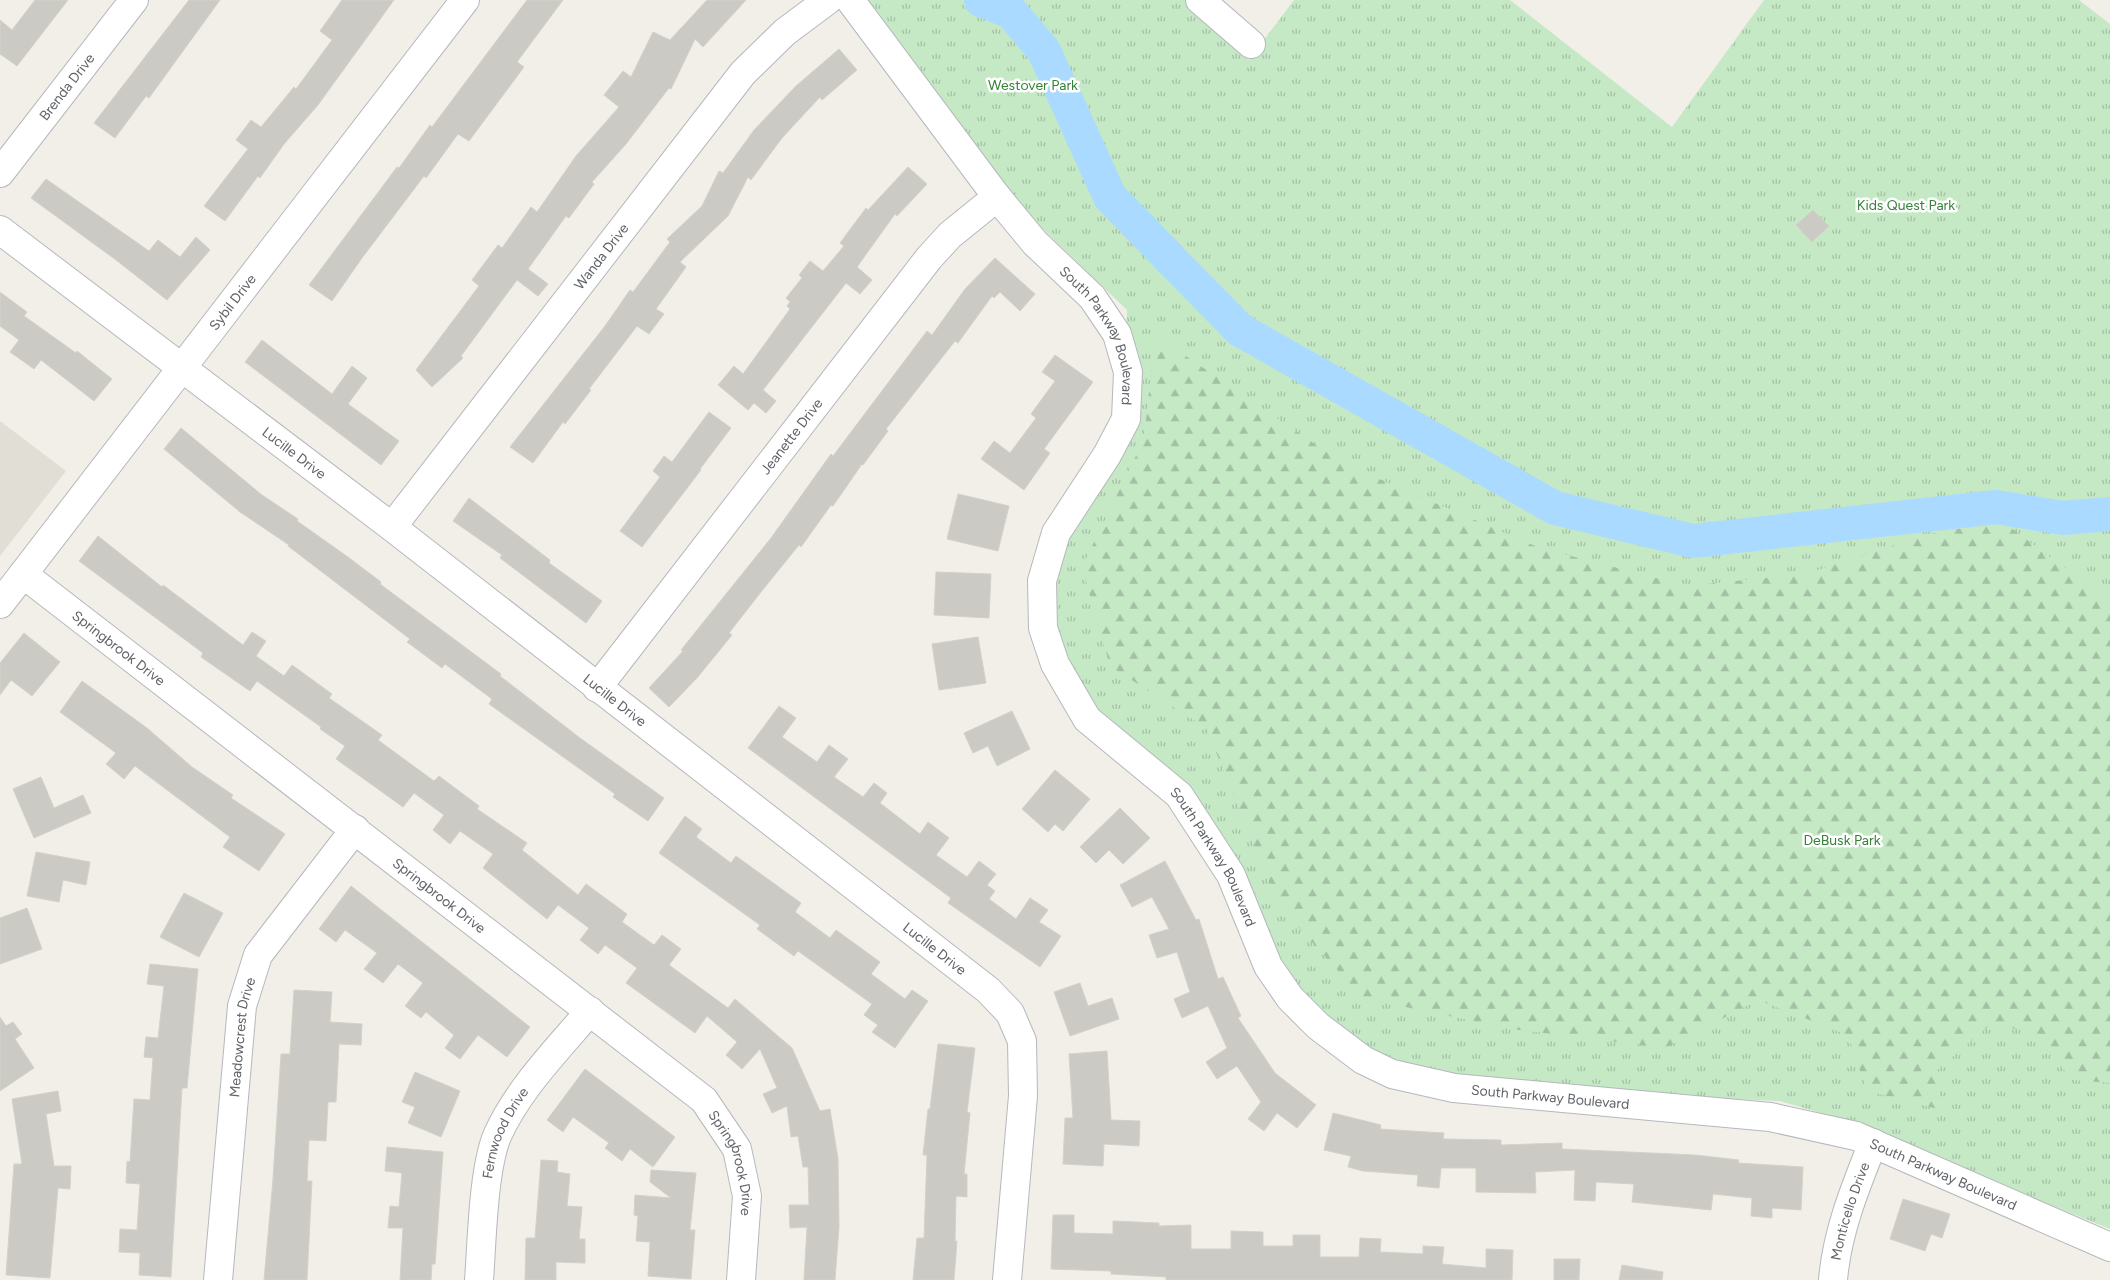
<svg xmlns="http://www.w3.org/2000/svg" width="2110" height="1280" font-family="Figtree,sans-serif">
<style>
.education{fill:#e1ded6}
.grass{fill:url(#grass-tufts)}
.forest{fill:url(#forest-firs)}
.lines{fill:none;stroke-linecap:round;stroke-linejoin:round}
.river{stroke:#aadaff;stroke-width:34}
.building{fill:#cccac5;stroke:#d6d1c6}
.minor-casing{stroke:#b5b8bc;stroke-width:30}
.minor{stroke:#fff;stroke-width:28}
.labels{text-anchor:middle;stroke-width:5;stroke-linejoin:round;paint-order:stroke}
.park-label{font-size:14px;fill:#348238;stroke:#fff}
.street-label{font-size:14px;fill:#5f6368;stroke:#fff}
</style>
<defs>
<pattern id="grass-tufts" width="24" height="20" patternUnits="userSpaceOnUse" patternTransform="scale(1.25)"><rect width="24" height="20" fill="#c5e8c5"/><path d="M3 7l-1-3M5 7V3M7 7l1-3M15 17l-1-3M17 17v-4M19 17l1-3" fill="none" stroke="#a3c0a4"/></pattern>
<pattern id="forest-firs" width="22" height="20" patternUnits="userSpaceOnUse" patternTransform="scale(1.25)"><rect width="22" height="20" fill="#c5e8c5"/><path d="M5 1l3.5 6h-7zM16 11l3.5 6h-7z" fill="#a3c0a4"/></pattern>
</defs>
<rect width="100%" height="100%" fill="#f1efe8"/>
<path class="education" d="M0 421 66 471 0 556Z"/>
<path class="grass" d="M868 0H1185L1220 36 1249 60 1294 0H1510L1672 127 1764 0H2079L2110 24V1229L1842 1119 1780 1101 1635 1095 1456 1075 1389 1064 1331 1021 1307 999 1272 950 1255 910 1072 682 1053 625 1056 557 1123 449 1127 310 1020 207 915 69Z"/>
<path class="forest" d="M1155 335 1344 464 1540 548 1687 586 1806 574 1925 535 2002 521 2110 602V1083L2073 1080 2029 1029 1986 1028 1936 1071 1942 1110 1867 1091 1848 1035 1758 1000 1666 1048 1511 1029 1363 998 1280 907 1206 728 1110 666 1082 567 1144 439Z"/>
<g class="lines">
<path class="river" d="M981 0 1011 12 1044 51 1110 197 1240 330 1555 508 1693 541 1996 507 2063 518 2110 514"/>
</g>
<path class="building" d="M35 0H68L17 66 0 54V20L12 30Z
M189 0H220L149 98 146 96 115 138 94 123Z
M342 0H394L318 105 284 144 260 178 258 176 225 221 204 206 248 149 236 140 251 120 261 127 294 87 296 89 332 40 320 31Z
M527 0H563L517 62 524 67 469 141 458 134 426 178 424 176 362 258 332 301 309 285 397 167 399 168 430 125 432 127Z
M707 0H746L703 47 695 39 671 89 669 88 626 144 592 182 594 184 569 218 566 216 528 269 548 284 538 296 517 280 461 356 463 358 432 387 416 370 479 286 472 280 498 245 502 248 531 207 537 212 576 156 619 107 604 95 623 71 631 77 653 32 670 40Z
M839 49 857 70 822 100 820 97 782 138 751 180 748 177 728 216 680 262 686 267 656 309 664 314 649 334 637 326 589 389 591 390 565 424 563 422 533 463 510 447 605 326 630 290 633 292 670 242 667 239 702 206 719 171 723 173 754 130 796 86Z
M908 167 927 184 897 216 895 214 857 267 872 280 860 294 846 283 763 390 776 401 766 413 754 403 748 410 718 385 734 366 743 374 790 309 787 306 790 302 786 298 802 278 799 275 810 261 823 271 844 246 840 243 866 208 868 210Z
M46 179 149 251 158 240 180 257 196 237 210 250 167 300 116 260 31 198Z
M1813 210 1829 226 1812 242 1796 225Z
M995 258 1035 294 1020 311 1000 292 994 298 992 296 958 343 955 341 886 429 888 431 863 465 862 464 833 506 831 505 801 547 799 545 761 592 729 633 732 635 697 678 669 707 649 688 683 651 681 650 771 538 831 454 833 456 927 331 932 335 965 289Z
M0 292 27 312 24 316 76 353 77 351 112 379 94 401 41 360 34 369 10 352 19 340 0 326Z
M262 340 332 394 352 366 367 378 348 404 399 441 381 465 245 362Z
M1055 355 1093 382 1044 449 1050 453 1024 490 981 459 994 441 1010 453 1036 418 1031 414 1055 381 1042 372Z
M709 412 731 428 700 469 701 470 642 547 620 531 660 477 653 471 664 456 672 462Z
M181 428 262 495 298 519 297 521 348 557 381 582 380 584 501 674 500 676 580 738 664 798 648 821 613 797 615 794 489 704 492 699 445 664 442 668 407 642 410 639 288 546 289 545 240 512 164 449Z
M958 494 1009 506 998 551 947 539Z
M469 498 550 560 549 563 602 601 586 623 500 558 502 555 453 521Z
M98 536 162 587 163 585 243 645 252 632 266 641 256 656 284 676 292 665 332 694 329 698 382 735 378 740 434 781 439 776 479 806 477 809 527 843 522 850 578 895 586 884 627 914 622 922 654 945 662 935 681 949 669 965 728 1008 735 999 792 1048 820 1111 830 1109 838 1159 839 1227 835 1280H804L807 1227 790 1228 789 1205H809L808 1167H803L798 1136 791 1137 787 1106 772 1113 763 1094 777 1088 760 1049 742 1069 726 1055 737 1042 707 1016 695 1033 626 983 637 968 605 945 598 954 580 940 589 928 558 905 547 919 483 868 493 854 460 831 450 844 433 830 444 815 414 793 403 807 336 759 345 746 320 729 321 727 257 681 250 691 201 657 203 653 79 561Z
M936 572 991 574 989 618 934 615Z
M24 633 60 662 32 696 11 680 0 695V663Z
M978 637 986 683 939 690 932 644Z
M82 681 147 728 192 767 233 795 231 798 285 834 259 871 223 847 230 837 135 766 124 779 106 764 116 753 60 712Z
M779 706 796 718 782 737 817 762 829 745 848 759 834 777 863 797 874 783 887 793 880 803 920 834 928 822 949 838 936 855 967 877 979 861 996 874 987 885 995 891 989 899 1016 919 1030 898 1048 910 1039 922 1061 936 1040 967 948 903 951 898 748 748Z
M1012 711 1030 749 997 766 988 746 973 753 964 733Z
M1055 770 1090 799 1063 831 1055 824 1048 832 1022 809Z
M41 777 54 808 83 795 91 813 34 838 13 789Z
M1120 808 1150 838 1123 864 1109 850 1096 863 1080 847Z
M685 816 702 829 696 837 731 863 736 856 801 903 795 912 830 938 836 930 880 962 871 974 905 999 912 990 928 1001 895 1048 872 1032 878 1025 864 1015 872 1004 798 951 794 956 757 929 760 925 659 853Z
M36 852 90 862 86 885 63 880 59 902 27 896Z
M1165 861 1196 920 1199 919 1218 979 1223 977 1241 1016 1238 1018 1275 1073 1316 1105 1297 1128 1277 1113 1264 1131 1248 1119 1261 1102 1237 1066 1217 1079 1206 1062 1227 1048 1208 1006 1182 1018 1174 999 1190 992 1177 952 1157 958 1149 935 1169 929 1152 897 1132 907 1120 885Z
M351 886 530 1027 507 1057 478 1035 460 1059 445 1048 454 1035 426 1012 421 1018 405 1006 423 983 398 964 383 983 364 969 377 953 345 930 336 942 319 929Z
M184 893 223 913 199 957 160 937Z
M27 908 42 949 0 964V918Z
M150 964 198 969 187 1088H182L171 1277 139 1275 140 1253 119 1252 120 1229 137 1230 140 1184 126 1183 127 1161 130 1162 134 1099 150 1100 153 1058 144 1057 146 1037 158 1038 164 986 147 984Z
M1080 983 1088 1006 1112 998 1119 1019 1070 1036 1054 992Z
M294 990 332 992 330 1022 362 1024 361 1045 339 1044 336 1102H328L326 1141 309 1140 307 1181H312L307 1280H264L273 1179 281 1054H290Z
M0 1017 6 1026 13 1022 22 1034 15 1039 34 1068 0 1091Z
M938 1044 975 1048 967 1112 970 1113 964 1174H967V1197L956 1196 955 1241H957L954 1280H913L917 1238H924L927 1155H923L928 1109H930Z
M1107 1051 1111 1120 1140 1121 1139 1146 1104 1144 1103 1166 1063 1164 1065 1118H1073L1069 1054Z
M585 1069 675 1137 653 1167 630 1149 622 1161 605 1148 609 1143 573 1117 563 1132 547 1120Z
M415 1072 460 1091 441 1137 408 1123 415 1107 402 1102Z
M58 1091 61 1111 46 1114 54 1166H71L70 1189 58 1188 50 1278 6 1275 14 1164H22L12 1099Z
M1333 1113 1381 1125 1380 1129 1444 1133 1443 1139 1501 1140V1145L1562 1143V1149L1695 1155 1739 1160 1738 1163 1803 1167 1801 1210 1772 1208V1218L1751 1216 1752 1198 1713 1194 1711 1210 1632 1202 1634 1184 1596 1182 1595 1201 1574 1200 1575 1170 1535 1172 1536 1193 1476 1192V1168H1441L1439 1188 1417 1186 1418 1175 1363 1171 1348 1167 1351 1156 1324 1150Z
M387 1147 443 1152 435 1264H432L431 1280H400L403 1228H388L390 1206 399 1207 402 1173 385 1171Z
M541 1160 558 1161 557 1172 570 1174 567 1206 582 1207 579 1239H585V1263L556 1262V1280H525L526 1238H535Z
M651 1170 696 1173 690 1230H695L691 1279 648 1276 650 1242 636 1241 638 1216 634 1215 635 1195 671 1198 650 1182Z
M1903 1199 1950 1214 1942 1238 1931 1234 1925 1251 1890 1239Z
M1053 1215H1074V1233L1113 1234V1221L1159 1223V1226L1191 1225V1249H1231V1231L1263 1232V1246H1293V1235H1320V1257H1359L1360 1238 1381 1239 1380 1252 1423 1254V1246L1444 1247 1442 1264 1486 1268V1249L1513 1250 1512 1280H1166V1277L1111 1274V1271L1051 1269Z
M1554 1259H1580L1579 1280H1554Z
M1622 1265 1663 1272 1662 1280H1619Z"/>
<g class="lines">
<defs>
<g id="minor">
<path id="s1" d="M850 0 997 197 1035 243 1092 297 1117 334 1128 372 1126 419 1107 455 1056 533 1042 581 1043 628 1055 664 1087 719 1179 795 1231 875 1268 966 1290 998 1318 1026 1363 1060 1392 1074 1454 1088 1770 1117 1856 1136 2110 1247"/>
<path d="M1200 0 1251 44"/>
<path id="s2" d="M0 173 134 0"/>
<path id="s3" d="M0 230 392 527 988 990 1010 1013 1022 1041 1023 1096 1007 1280"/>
<path id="s4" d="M392 527 743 73 785 32 828 0"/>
<path id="s5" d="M23 574 704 1100 737 1149 747 1196 741 1280"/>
<path id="s6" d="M0 604 465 0"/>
<path id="s7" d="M597 688 929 258 950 235 997 197"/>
<path id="s8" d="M218 1280 242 1006 258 955 355 829"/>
<path id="s9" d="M479 1280C482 1241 483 1171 497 1136 518 1089 557 1050 590 1011"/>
<path id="s10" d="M1833 1280C1837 1232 1855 1188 1873 1143"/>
</g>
</defs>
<use href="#minor" class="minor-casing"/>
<use href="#minor" class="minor"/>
</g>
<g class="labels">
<g class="park-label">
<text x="1033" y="90">Westover Park</text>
<text x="1906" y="210">Kids Quest Park</text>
<text x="1842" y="845">DeBusk Park</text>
</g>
<g class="street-label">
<text dy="5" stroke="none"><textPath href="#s2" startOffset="109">Brenda Drive</textPath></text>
<text dy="5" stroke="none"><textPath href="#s4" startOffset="342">Wanda Drive</textPath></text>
<text dy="5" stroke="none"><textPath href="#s6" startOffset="381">Sybil Drive</textPath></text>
<text dy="5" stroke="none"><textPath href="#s1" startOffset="422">South Parkway Boulevard</textPath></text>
<text dy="5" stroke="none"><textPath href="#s7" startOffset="318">Jeanette Drive</textPath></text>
<text dy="5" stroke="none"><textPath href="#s3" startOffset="369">Lucille Drive</textPath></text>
<text dy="5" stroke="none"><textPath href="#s5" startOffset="121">Springbrook Drive</textPath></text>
<text dy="5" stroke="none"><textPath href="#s3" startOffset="774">Lucille Drive</textPath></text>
<text dy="5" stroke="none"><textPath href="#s1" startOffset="1038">South Parkway Boulevard</textPath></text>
<text dy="5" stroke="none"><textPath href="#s5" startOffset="526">Springbrook Drive</textPath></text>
<text dy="5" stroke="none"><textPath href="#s3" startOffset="1179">Lucille Drive</textPath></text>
<text dy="5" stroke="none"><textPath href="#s8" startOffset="244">Meadowcrest Drive</textPath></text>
<text dy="5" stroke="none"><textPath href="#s1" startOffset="1488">South Parkway Boulevard</textPath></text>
<text dy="5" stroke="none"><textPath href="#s9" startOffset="151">Fernwood Drive</textPath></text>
<text dy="5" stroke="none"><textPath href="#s5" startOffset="931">Springbrook Drive</textPath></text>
<text dy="5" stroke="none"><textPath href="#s1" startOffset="1892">South Parkway Boulevard</textPath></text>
<text dy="5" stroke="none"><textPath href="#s10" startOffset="71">Monticello Drive</textPath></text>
</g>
</g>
</svg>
